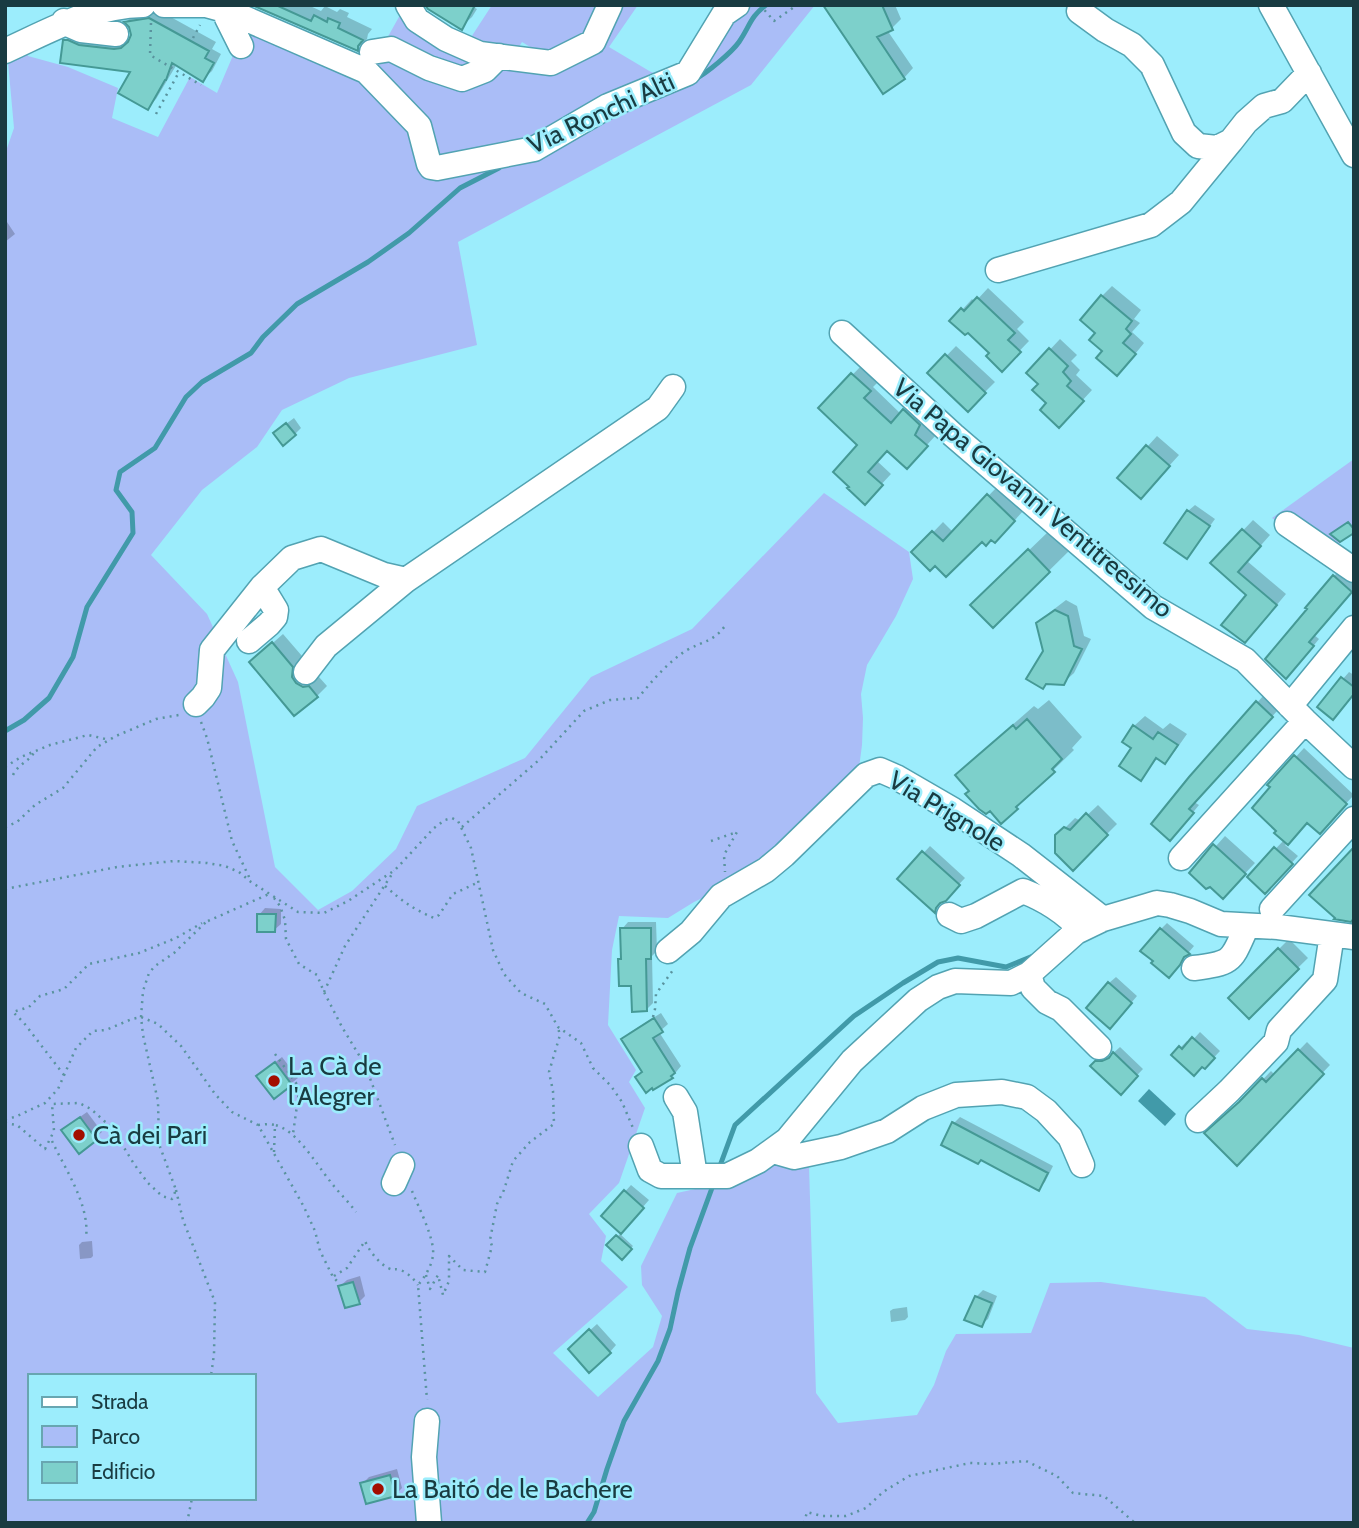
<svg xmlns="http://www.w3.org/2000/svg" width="1359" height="1528" font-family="Cabin,sans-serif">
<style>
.green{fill:#aabdf7;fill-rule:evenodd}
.water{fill:#419aa9}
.shadow{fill:#0003}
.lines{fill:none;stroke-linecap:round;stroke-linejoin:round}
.stream{stroke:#419aa9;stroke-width:5}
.building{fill:#7dd0cb;stroke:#459995;stroke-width:2}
.minor-casing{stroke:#52a3b2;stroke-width:27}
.path{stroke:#5a939e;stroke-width:2.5;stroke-dasharray:2 5;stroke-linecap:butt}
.minor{stroke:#fff;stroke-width:24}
.poi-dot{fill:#a30e00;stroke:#9cedfc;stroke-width:2.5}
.labels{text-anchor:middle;stroke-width:5;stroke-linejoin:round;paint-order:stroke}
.street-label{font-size:26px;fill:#193b41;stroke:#9cedfc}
.poi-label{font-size:26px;fill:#193b41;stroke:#9cedfc;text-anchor:start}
</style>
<rect width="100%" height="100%" fill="#9cedfc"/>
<path class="green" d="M492 5H601L594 28 547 57 522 42 515 53 466 45Z
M614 5H638L609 47 651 72 666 76 533 148 434 163 370 69 400 15 554 67Z
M749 5H815L751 85 458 242 477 345 349 378 282 410 257 447 202 490 151 555 207 614 238 682 275 867 318 910 352 891 396 849 417 806 525 758 591 677 692 629 824 493 909 552 913 579 896 616 867 665 861 694 863 718 862 745 859 768 846 787 734 883 694 902 668 918 619 916 612 950 608 1025 636 1070 629 1082 645 1108 619 1183 589 1214 606 1236 601 1261 628 1287 553 1353 598 1397 653 1347 662 1316 642 1285 641 1266 677 1193 741 1179 778 1163 809 1166 816 1393 838 1423 917 1415 934 1385 946 1351 956 1334 1031 1333 1050 1283 1101 1282 1205 1297 1247 1329 1299 1335 1354 1348V1523H5V154L14 128 8 62 27 48 28 56 68 67 118 88 112 118 158 137 190 77 217 93 245 27 360 79 417 127 429 173 521 154 662 91 723 29ZM30 1376H254V1498H30Z
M1354 459V533L1337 545 1321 551 1272 518Z"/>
<path class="water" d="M1149 1089 1176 1114 1165 1126 1138 1101Z"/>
<path class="shadow" d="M256 5H308L321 11 325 6 337 12 340 9 349 13 347 17 372 29 368 34 367 39 357 49Z
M428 5H477L475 8 477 9 472 17 461 27Z
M825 5H895L901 19 892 28 887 30 913 68 904 78 884 91Z
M158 10 216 42 212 49 221 54 212 71 203 79 177 64 156 99 147 108 132 71 65 41 74 32 124 41 131 40 133 35 131 27 126 22 135 13Z
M7 222 15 234 5 242V223Z
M1112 286 1141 310 1134 319 1140 323 1132 332 1144 343 1127 364 1104 351 1102 296Z
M988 288 1024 322 1017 329 1029 341 1002 369 992 353 968 330 952 321 972 299 975 302Z
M1060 339 1077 355 1071 361 1080 370 1076 375 1092 390 1069 415 1049 403 1041 384 1028 373Z
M956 346 995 382 968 409 930 373Z
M863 364 880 380 873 387 901 414 914 401 936 435 917 456 888 449 877 461 891 474 865 502 859 445 820 408Z
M294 418 301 428 295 434 282 427Z
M1157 436 1179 455 1151 486 1119 478Z
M998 486 1024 510 1005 531 992 537 914 552 943 522 953 532Z
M1195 505 1215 519 1187 557 1188 511Z
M1253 520 1270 535 1247 561 1286 594 1255 631 1248 595 1212 563Z
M1050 530 1070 550 993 626V585Z
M1340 570 1354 582V588L1314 635 1319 639 1293 671 1334 576Z
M1066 600 1077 606 1084 636 1091 639 1074 673 1063 683 1045 652 1038 624 1049 613Z
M283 634 302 656 301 666 314 677H319L327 686 317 696 251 662Z
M1349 672 1354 675V693L1319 707Z
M1263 696 1278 710 1194 802 1199 805 1177 832 1153 824Z
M1049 700 1082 737 1072 748 1074 750 1001 821 958 776 978 755 1034 706 1038 709Z
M1145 716 1163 729 1170 723 1187 734 1175 751 1165 762 1158 757 1150 768 1140 778 1134 748V726Z
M1304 748 1354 795 1319 832 1308 821 1285 845 1298 856 1265 892 1249 877 1284 840 1278 830 1273 787 1270 785Z
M1098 805 1117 824 1073 868 1057 836 1075 818 1081 821Z
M1225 836 1255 863 1233 886 1192 873Z
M930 846 965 878 945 899 942 901 941 904 935 910 900 879Z
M265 908 281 909V924L274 930 259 915Z
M628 922H656L657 951 652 956 653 1003 647 1009 620 959 622 957V929Z
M1167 923 1194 946 1175 969 1161 929Z
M1289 939 1308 958 1249 1016 1230 998Z
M1116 977 1137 996 1116 1021 1109 983Z
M661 1013 668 1024 659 1032 681 1066 672 1077 644 1071 623 1039 629 1033Z
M1200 1032 1220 1051 1205 1067 1173 1055 1187 1041 1190 1043Z
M1307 1042 1330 1065 1237 1163 1247 1096 1271 1071 1275 1075Z
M1120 1047 1143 1069 1121 1092 1093 1066 1103 1055 1110 1056Z
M282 1057 298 1078 274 1097 265 1070Z
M87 1112 102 1132 79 1151 70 1124Z
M960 1117 1053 1166 1045 1182 1038 1189 954 1123Z
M631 1185 649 1200 627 1225 603 1216Z
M620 1234 633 1246 622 1258 609 1245Z
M92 1241 93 1256 91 1258 80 1259 79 1245 82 1242Z
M360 1276 365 1296 359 1302 340 1286 347 1280Z
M983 1290 997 1296 988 1319 981 1325 967 1319 976 1297Z
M907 1307 908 1317 905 1320 891 1322 890 1311 893 1309Z
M597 1324 616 1345 610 1352 576 1343Z
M397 1469 402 1488 396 1494 368 1502 362 1484 369 1477Z"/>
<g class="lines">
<path class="stream" d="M695 79C706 74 732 52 739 42 750 26 750 17 766 5
M5 731 24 720 49 698 73 657 87 607 133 533 132 512 116 490 120 472 155 448 186 397 202 382 251 353 263 337 297 304 368 262 409 233 460 188 499 168
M721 1163 735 1125 854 1016 903 983 938 962 958 958 1006 967 1033 956
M587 1523 594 1512 607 1469 624 1421 658 1361 670 1329 678 1292 690 1248 712 1188"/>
</g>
<path class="building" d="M252 5H276L311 21 314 15 327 22 328 18 340 23 338 28 363 40 358 46V51Z
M425 5H475L462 30 428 9Z
M823 5H882L893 30 877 37 905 79 883 94Z
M149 18 209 51 205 58 214 63 203 82 172 63 166 80H165L148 110 118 93 130 72 60 63 63 40H68L79 45 114 49 121 48 128 42 131 35 129 27 124 22Z
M1101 295 1132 321 1126 329 1131 334 1123 343 1136 354 1117 376 1096 358 1102 351 1089 340 1095 333 1080 320Z
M977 297 1015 333 1008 340 1021 352 1002 372 986 356 989 353 968 333 965 335 949 321 961 308 964 311Z
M1049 348 1068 366 1063 372 1071 381 1067 386 1084 401 1059 428 1040 410 1046 403 1032 390 1038 384 1026 373Z
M945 354 986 393 968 412 927 373Z
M851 373 871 391 864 398 891 423 903 409 920 425 915 435 928 446 907 469 887 451 868 472 883 485 865 505 847 488 849 487 833 472 857 445 818 408Z
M286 423 296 435 283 446 273 433Z
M1146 445 1170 466 1141 499 1117 478Z
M987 494 1015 521 995 543 991 540 986 546 982 542 946 577 935 566 930 571 911 552 932 531 943 541Z
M1187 510 1210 526 1187 559 1164 543Z
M1348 522 1354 529V533L1340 542 1330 534Z
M1242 529 1261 546 1238 572 1277 605 1245 643 1221 625 1246 595 1210 563Z
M1028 549 1050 572 993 628 970 605Z
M1333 575 1352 592 1309 642 1314 646 1286 679 1265 659 1307 609 1305 608Z
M1055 610 1068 616 1074 646 1082 649 1064 685 1046 684 1043 689 1026 679 1043 651 1036 623Z
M272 642 293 667 292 677 296 683 303 687 309 686 318 697 294 716 249 662Z
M1341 677 1354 687V694L1333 720 1317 707Z
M1256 701 1273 717 1189 809 1194 813 1170 841 1151 824 1189 777Z
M1027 719 1062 759 1052 769 1055 772 1016 807 1018 809 1001 824 990 811 986 814 979 809 965 794 969 791 955 775 1013 725 1016 729Z
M1133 725 1153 739 1158 732 1178 745 1165 764 1156 758 1141 781 1119 766 1131 748 1122 742Z
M1294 755 1347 804 1320 834 1307 823 1288 845 1274 833 1276 831 1252 808 1270 787 1267 785Z
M1086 813 1108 835 1073 871 1055 853V835L1064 827 1070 830Z
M1213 844 1246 874 1223 899 1210 887 1206 889 1189 873Z
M1274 847 1293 864 1265 894 1247 877Z
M1354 847V918L1351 922 1334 919 1335 918 1309 895Z
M922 851 960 885 946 901 940 903 936 908 935 913 897 879Z
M257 914H276L275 932H257Z
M620 928H651V959H646L647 1011 632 1012 631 986H619L618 959H621Z
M1160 928 1190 954 1184 957 1180 965 1169 978 1151 963 1153 961 1140 951Z
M1278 948 1299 969 1249 1019 1228 998Z
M1108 982 1132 1003 1110 1029 1086 1008Z
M654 1018 663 1032 653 1038 675 1073 671 1076 673 1078 653 1090 652 1088 646 1093 635 1077 642 1072 621 1039Z
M1192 1037 1215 1058 1205 1069 1202 1067 1194 1076 1171 1055 1179 1046 1182 1049Z
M1298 1049 1324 1074 1237 1166 1204 1133 1239 1102 1262 1078 1266 1082Z
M1113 1052 1138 1076 1121 1095 1090 1066 1095 1061H1102L1109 1058Z
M275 1062 292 1085 274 1099 256 1076Z
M80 1117 97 1140 79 1154 61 1130Z
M952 1122 1048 1173 1039 1191 981 1160 978 1164 941 1145Z
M624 1190 644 1208 621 1234 601 1216Z
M616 1235 632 1249 622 1260 606 1245Z
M353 1282 360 1304 345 1308 338 1286Z
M975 1296 992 1303 982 1327 964 1320Z
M589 1329 611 1353 589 1373 568 1349Z
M390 1475 396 1496 366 1504 360 1483Z"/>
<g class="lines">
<defs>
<path id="minor" d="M164 5H206L228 11 366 71 419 126 429 164 431 167 437 168 534 149 608 106 688 73 724 14 737 5
M408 5 417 20 446 39 480 54 551 63 593 42 610 5
M1271 5 1354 155
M228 11 227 18 241 46
M1079 11 1105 30 1132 45 1152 65 1184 133 1198 146 1217 148 1231 141 1246 122 1264 106 1282 101 1309 73
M64 21 65 23 81 30 116 34
M5 51C51 30 92 6 143 5
M372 52 391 49 429 68 462 79 485 70 499 56
M998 270 1151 225 1181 202 1231 141
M842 333 953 435 1153 607 1245 660 1305 721 1354 767
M1287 524 1354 570
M249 641 269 624 275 617 276 610 262 587
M306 672 326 646 406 580 658 408 673 387
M196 704 203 697 209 688 212 650 262 587 292 558 321 549 384 575 406 580
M1290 706 1354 628
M1181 858 1305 721
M1272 909 1354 819
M949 915 961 921 976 916 1023 891C1046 900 1064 911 1080 929
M668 951 691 932 721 896 766 870 784 855 866 775 880 770 896 777 953 810 1021 855 1103 919
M1194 968C1234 963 1231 961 1247 926
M1029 974 1033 988 1047 1002 1061 1009 1099 1047
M676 1097 685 1112 695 1176
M1198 1120 1229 1091 1276 1042 1279 1030 1325 980 1332 934
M641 1146 650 1170 661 1176H727L758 1161 787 1140 852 1061 918 1000 938 987 955 981 1011 983 1029 974 1076 932 1103 919 1147 906 1157 903 1170 905 1190 911 1221 924 1278 927 1354 937
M773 1151 794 1157 841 1147 887 1131 923 1108 956 1095 1002 1092 1027 1097 1046 1111 1070 1137 1082 1165
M394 1183 402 1165
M427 1421 424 1457 429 1523"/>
</defs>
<use href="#minor" class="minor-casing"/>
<path class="path" d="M760 5 774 21 797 5
M151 23 150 55 201 85
M193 38 200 25
M156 114 179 72
M201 722 207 738 232 841 250 879
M5 767 21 757 50 745 88 735 110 740
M13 775C18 764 29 762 35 751
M5 827 17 822 35 805 63 788 97 747 116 736 156 719 179 715
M462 827 539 760 584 711 610 700 638 698C652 681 668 662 687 650 703 641 713 642 725 626
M711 841 737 832 724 855 725 872
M385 886C402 901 413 909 434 918L439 915 453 894 479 882
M5 889 117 867 174 861 207 863 225 866 239 872 251 882 298 912 324 913 348 901 395 870 434 828 445 820 452 818 458 821 471 848 493 950 504 974 521 993 545 1004 558 1027 581 1043 593 1068 611 1086 622 1102 633 1128
M274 898 280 906 285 920 286 939 299 964 317 975 324 992 342 1027 365 1065 395 1145
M208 921 269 894
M324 992 345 946 394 871
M653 1017 655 1009 656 994 673 970
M275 1054 296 1083 299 1091 293 1134
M64 1075 24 1023 13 1012 29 1007 40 996 64 989 89 964 139 953 176 938 202 923
M5 1119 15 1117 45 1103 58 1089 76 1048 93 1031 106 1030 132 1019 141 1017 158 1024 181 1046 215 1094 232 1112 258 1125 304 1207 315 1231 320 1251 333 1277 338 1282
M5 1123 17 1125 45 1149 54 1131 52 1104 79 1103 91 1109 112 1128 134 1164 148 1183 162 1196 172 1199 176 1190 159 1144 158 1101 143 1035 141 1017 143 991 149 973 155 966 174 953 207 921
M258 1125 269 1124 275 1125
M52 1141C66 1171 90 1205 86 1238
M274 1152 275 1125C297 1130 316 1164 330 1181 338 1192 348 1201 356 1212
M176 1190 183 1220 215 1302 214 1354 211 1376
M412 1191C418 1206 435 1239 433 1255 432 1265 425 1277 418 1285L427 1400
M426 1275 430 1289 438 1275 443 1295 449 1281V1256L463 1270 485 1272 492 1246 490 1240 497 1204 504 1190 513 1161 530 1142 554 1124 553 1091 549 1072 560 1035 558 1028
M334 1276 347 1268 365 1241C370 1252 378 1262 388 1268 394 1271 393 1268 400 1270 407 1272 414 1279 418 1285
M187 1523 192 1498
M804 1523 807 1512 822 1516H846L866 1508 883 1492 909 1476 970 1463 991 1464 1026 1461 1057 1476 1073 1493 1104 1496 1135 1523"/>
<use href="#minor" class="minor"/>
</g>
<g class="poi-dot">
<circle cx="274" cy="1081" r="7"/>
<circle cx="79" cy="1135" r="7"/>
<circle cx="378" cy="1489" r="7"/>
</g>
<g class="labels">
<g class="street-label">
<text transform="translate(601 113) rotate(-25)" y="9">Via Ronchi Alti</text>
<text transform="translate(1033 498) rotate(40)" y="9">Via Papa Giovanni Ventitreesimo</text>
<text transform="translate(947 811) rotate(31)" y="9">Via Prignole</text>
</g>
<g class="poi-label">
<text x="288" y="1075">La Cà de<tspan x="288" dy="30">l'Alegrer</tspan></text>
<text x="93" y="1144">Cà dei Pari</text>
<text x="392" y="1498">La Baitó de le Bachere</text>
</g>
</g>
<rect width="1359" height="1528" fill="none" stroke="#193b41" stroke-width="14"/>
<rect x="28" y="1374" width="228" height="126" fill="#9cedfc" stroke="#68a6b1" stroke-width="2"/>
<rect x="42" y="1397" width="35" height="10" fill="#ffffff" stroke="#68a6b1" stroke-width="2"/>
<text x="91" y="1409" font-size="21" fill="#193b41">Strada</text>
<rect x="42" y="1426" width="35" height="21" fill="#aabdf7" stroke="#68a6b1" stroke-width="2"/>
<text x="91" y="1444" font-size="21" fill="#193b41">Parco</text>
<rect x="42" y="1462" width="35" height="21" fill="#7dd0cb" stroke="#68a6b1" stroke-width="2"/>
<text x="91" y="1479" font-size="21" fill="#193b41">Edificio</text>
</svg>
